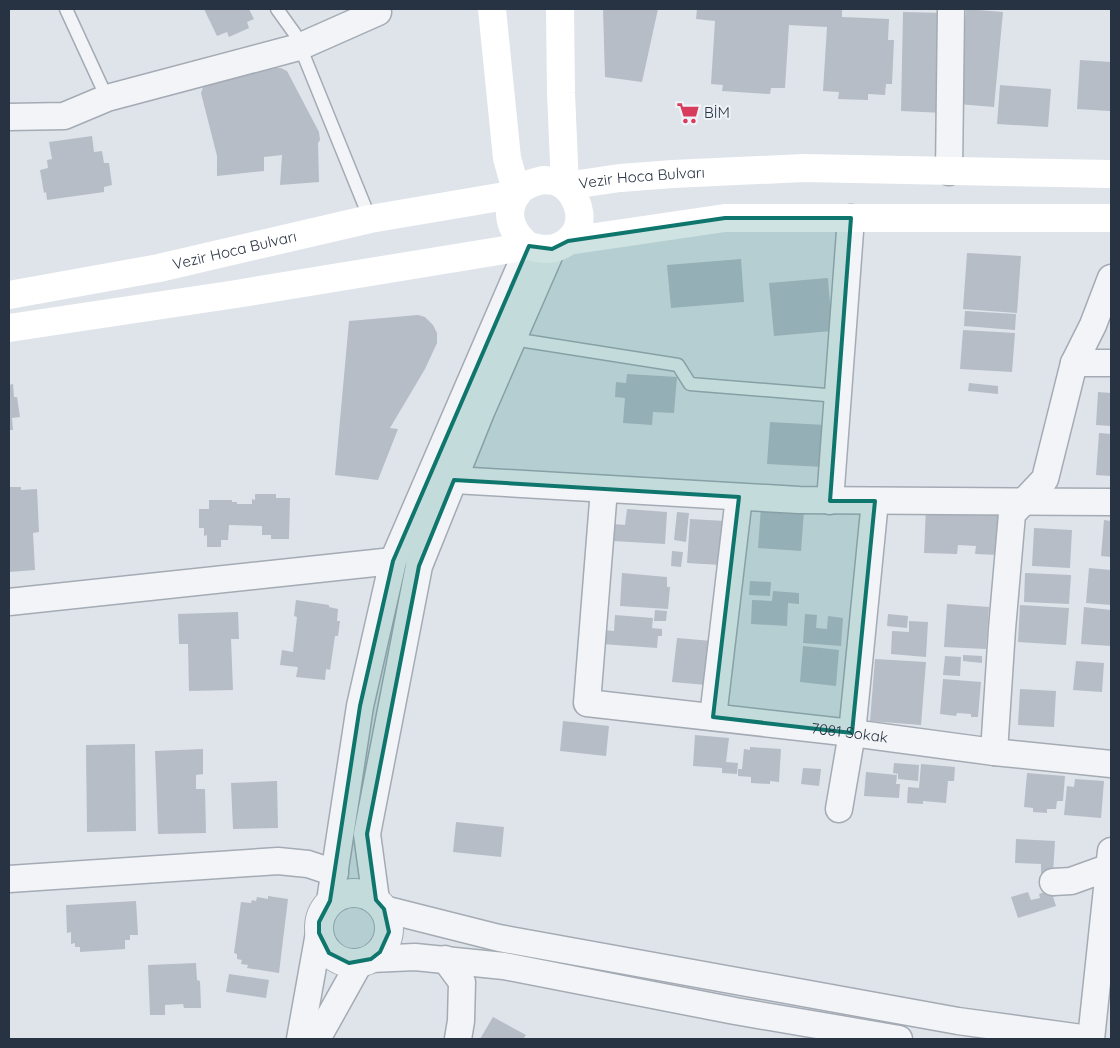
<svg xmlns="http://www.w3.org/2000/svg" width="1120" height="1048" font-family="Quicksand,sans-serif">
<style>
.building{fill:#b6bdc7}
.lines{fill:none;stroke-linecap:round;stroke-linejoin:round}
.service-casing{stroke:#a4abb4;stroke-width:15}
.minor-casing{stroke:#a4abb4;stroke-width:29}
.tertiary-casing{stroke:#a4abb4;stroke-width:30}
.service{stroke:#f2f4f7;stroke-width:12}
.minor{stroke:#f2f4f7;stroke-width:26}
.tertiary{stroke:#f2f4f7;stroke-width:28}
.secondary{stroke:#fff;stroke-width:28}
.marked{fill:#0f766e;fill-opacity:0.2;stroke:#0f766e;stroke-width:4;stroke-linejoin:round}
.labels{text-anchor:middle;stroke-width:4;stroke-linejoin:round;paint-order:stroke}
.poi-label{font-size:15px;fill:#273242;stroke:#eff3f7;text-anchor:start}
.street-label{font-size:15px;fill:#273242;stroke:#eff3f7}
</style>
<rect width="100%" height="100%" fill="#dfe4ea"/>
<path class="building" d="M204 9H249L254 19 247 22 249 28 229 37 227 32 217 36Z
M603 9H658L642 82 605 77Z
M697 9H823L842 10V17L889 19 888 40H894L892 84H886L885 95 868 94V100L838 99 839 92 823 91 827 27 789 25 785 88H771L770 94 722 91 723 85 711 84 715 21 696 19Z
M966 9 1003 12 994 107 958 104Z
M903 12 946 13 944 113 901 111Z
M1080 60 1111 62 1110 111 1077 109Z
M274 68H281L287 71 319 132 320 140 318 143 319 182 280 185 282 155 264 157V171L217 176V156L201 93 203 87 208 83Z
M1000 85 1051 89 1048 127 997 124Z
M92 136 94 152 102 151 104 163H109L112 185 104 187V192L47 200 46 192 44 193 40 170 48 168 47 160 52 159 49 142Z
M967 253 1021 256 1017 313 963 309Z
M741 259 744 302 671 308 667 265Z
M828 278 832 331 774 336 769 283Z
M965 311 1016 314 1015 330 964 326Z
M418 315 425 317 433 325 437 333V343L425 369 390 428 398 429 378 480 335 475 349 321Z
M963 330 1015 333 1012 372 960 369Z
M627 374 677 377 674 413 653 412 652 425 623 423 625 398 615 397 616 382 626 383Z
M969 383 998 386V394L968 391Z
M13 384 14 397H17L20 417 12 418 13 430H9V385Z
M1098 392 1111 393V426L1096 425Z
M770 422 825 425 823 467 767 464Z
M1099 433 1111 434V476L1096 475Z
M9 487H21V490L37 489 39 532 33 533 35 570 9 572Z
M255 494H276V498H290L289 539H271V535H262V526L229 525 228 540H221V547H207V535L204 536V528H199V509H209V500H232V502H237V504H252V499L255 500Z
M761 507 804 511 801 551 758 548Z
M926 507 1001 511 999 555 975 554 976 546 958 545 957 554 924 553Z
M627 509 667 512 665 544 613 541 614 524 625 525Z
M677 512 689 513 686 542 674 540Z
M690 519 725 521 721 565 687 563Z
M1104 520 1111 521V557L1101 556Z
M1034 528 1072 530 1070 568 1032 566Z
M672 551 683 552 681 567 671 566Z
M1089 568 1111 570V605L1086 603Z
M622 573 667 577V587H670L668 609 620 606Z
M1025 573 1071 575 1069 604 1024 602Z
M750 581 771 582 770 596 749 595Z
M773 591 799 593V604L788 603 787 626 751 624 752 600 772 601Z
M296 600 329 605V607L338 609 337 621H340L338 636H335L330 670 326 669 325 680 296 677 298 667 280 665 282 650 293 652 297 617 294 616Z
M947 604 989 607 986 649 944 647Z
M1020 605 1069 608 1066 645 1018 642Z
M1084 607 1111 610V646L1081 644Z
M655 610 667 611 666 621H654Z
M238 612 239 639H231L233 690 189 691 188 644H179L178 614Z
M805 614 817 615 816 628 827 629 828 616 843 618 841 646 803 643Z
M888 614 908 616 907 628 887 626Z
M615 615 653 618 652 628 662 629V636H658L657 648 602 644 603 630 614 631Z
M909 621 928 622 926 657 891 654 892 631 909 632Z
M677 638 712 641 707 685 672 682Z
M803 646 839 650 836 686 800 682Z
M963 655 982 656V663L963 661Z
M945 656 961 657 960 676 943 675Z
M875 659 926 662 921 725 870 721Z
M1076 661 1104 663 1102 692 1073 690Z
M943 679 981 682 978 717H971V714L957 713 956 716 940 714Z
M1020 689 1056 691 1054 727 1018 725Z
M563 721 609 726 606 756 560 751Z
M695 735 729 738 726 762 738 763 737 774 722 773V768L693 766Z
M135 744 136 831 87 832 86 745Z
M750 747 781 749 779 782 770 781V784L751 783V777L738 776V769H742L744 749 750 750Z
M203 749V774L196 775V789H205L206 833 158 834 155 751Z
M894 763 919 765 918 781 898 779V774L893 773Z
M921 764 955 767 954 781H948L946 803 923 801V804L907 803 908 787 919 788Z
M803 768 821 769 819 786 801 784Z
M866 772 897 775 896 784H900L899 798 864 796Z
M1027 773 1065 776 1063 801H1057L1056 809H1047V813L1033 812V808L1024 807Z
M1075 779 1104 781 1101 818 1064 815 1067 786 1074 787Z
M277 781 278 828 233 829 231 783Z
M456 822 504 827 501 857 453 852Z
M1016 839 1055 841 1053 873H1041V864L1015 863Z
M1056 888 1058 895 1053 897 1056 906 1018 918 1011 897 1028 892 1031 900 1040 898 1039 894Z
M268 896 288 899 279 973 247 968 248 965 241 964 242 960 237 959V954L234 953 241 902 251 903 252 900 256 901 257 897 268 899Z
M136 901 138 935H130V940H125V949L80 952V947H75V943L71 944V932L67 933 66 905Z
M196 963 197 980 200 981 201 1008H184L183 1004 165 1005V1015H150L148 965Z
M229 974 269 980 266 998 226 992Z
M493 1017 526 1035 523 1039H480Z"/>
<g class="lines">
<defs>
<path id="service" d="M66 9 107 98
M277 9 295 34 370 219
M513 339 678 365 690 384 838 396"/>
<g id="minor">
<path d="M9 117 64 116 107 98 299 47 378 12"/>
<path d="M949 172 951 9"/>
<path d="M1074 363H1111"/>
<path d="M454 480 799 500 1111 502"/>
<path id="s1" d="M604 489 587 703 852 733 994 752 1111 764"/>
<path d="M830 501 851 218"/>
<path d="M9 602 393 561"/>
<path d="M713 717 739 497"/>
<path d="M994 752 1002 629 1012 514 1045 479 1074 363 1093 325 1111 278"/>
<path d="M839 809 852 733 875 501"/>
<path d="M9 879 278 861 308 864 335 873"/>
<path d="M1053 882 1071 881 1110 867"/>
<path d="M376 900 367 834 419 566 481 412 552 249"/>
<path d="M330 901 360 706 393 561 529 246"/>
<path d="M384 909 499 938 958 1021 1089 1039"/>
<path d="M371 959 415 957 504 966 735 1011 899 1039"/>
<path d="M445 959 462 982 461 1021 458 1039"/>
<path d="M300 1039 319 933"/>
<path d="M317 1039 360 962"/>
<path d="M1091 1039 1111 851"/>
</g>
<path id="tertiary" d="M319 928a35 35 0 1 1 70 0a35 35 0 1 1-70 0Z"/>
</defs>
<use href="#service" class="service-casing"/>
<use href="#minor" class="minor-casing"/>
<use href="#tertiary" class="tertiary-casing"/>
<use href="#service" class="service"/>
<use href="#minor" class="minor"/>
<use href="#tertiary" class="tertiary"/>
<g class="secondary">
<path d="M492 9 507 158 517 194C503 213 512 234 529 246"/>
<path d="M560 9 561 93 565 186C580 201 587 225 568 241"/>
<path id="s2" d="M9 295 159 268 370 219 517 194 522 188 532 183 543 180 555 181 565 186 620 178 673 174 804 168 1111 174"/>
<path d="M9 328 236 294 529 246C543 250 556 251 568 241L725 218H1111"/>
</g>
</g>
<path class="marked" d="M725 218H851L830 501H875L852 733 713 717 739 497 454 480 419 566 367 834 376 900 384 909 389 932 380 952 371 959 349 963 329 953 319 933V922L330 901 360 706 393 561 529 246 552 249 568 241Z"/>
<defs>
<symbol id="supermarket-bare" viewBox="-9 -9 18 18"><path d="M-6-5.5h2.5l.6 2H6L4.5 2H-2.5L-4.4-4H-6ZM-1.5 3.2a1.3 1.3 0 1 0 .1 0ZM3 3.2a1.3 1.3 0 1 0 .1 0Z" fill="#d83b5b" stroke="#eff3f7" stroke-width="2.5" paint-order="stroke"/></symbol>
</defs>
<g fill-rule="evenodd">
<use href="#supermarket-bare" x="672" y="97" width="32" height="32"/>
</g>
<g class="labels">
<g class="poi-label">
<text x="704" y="118">BİM</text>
</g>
<g class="street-label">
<text dy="5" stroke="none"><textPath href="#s2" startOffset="649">Vezir Hoca Bulvarı</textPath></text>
<text dy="5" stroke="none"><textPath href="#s2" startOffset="230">Vezir Hoca Bulvarı</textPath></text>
<text dy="5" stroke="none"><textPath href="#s1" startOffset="479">7081 Sokak</textPath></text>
</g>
</g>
<rect width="1120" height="1048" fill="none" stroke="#273242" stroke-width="20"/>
</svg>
